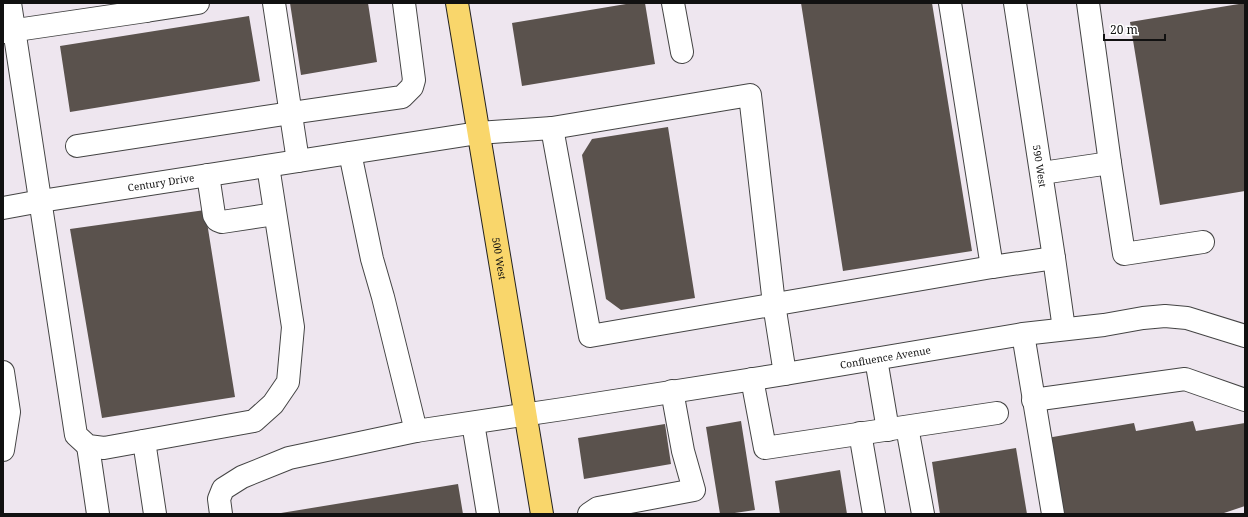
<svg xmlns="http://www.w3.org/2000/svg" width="1248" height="517" font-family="'Noto Serif',serif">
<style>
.industrial{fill:#eee6ef}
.building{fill:#5a524d}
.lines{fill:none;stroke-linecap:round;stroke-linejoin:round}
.minor-casing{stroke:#444;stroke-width:24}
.major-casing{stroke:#222;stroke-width:24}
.minor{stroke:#fff;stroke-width:22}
.major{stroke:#f9d66b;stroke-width:22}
.labels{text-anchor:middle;stroke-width:4;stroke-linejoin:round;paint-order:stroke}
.street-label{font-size:10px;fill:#111;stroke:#fff}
</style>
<rect width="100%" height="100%" fill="#fffdf5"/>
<path class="industrial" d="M3 3H1245V514H3Z"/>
<path class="building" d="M290 3H368L377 62 301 75Z
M632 3H645L655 64 522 86 512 23Z
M801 3H932L972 251 843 271Z
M1245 3V191L1160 205 1130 22Z
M249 16 260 81 70 112 60 46Z
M668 127 695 298 621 310 606 299 582 155 592 139Z
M205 210 235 397 102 418 70 229Z
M741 421 755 510 728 514H720L706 427Z
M1193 421 1196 431 1245 423V506L1221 514H1060L1047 438 1134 423 1136 431Z
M665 424 671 464 584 479 578 438Z
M1016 448 1027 514H940L932 462Z
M840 470 847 514H780L775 481Z
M458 484 463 514H282L281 513Z"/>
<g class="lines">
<defs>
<g id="minor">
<path d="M10 3 76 435 88 446 104 448 254 421 273 404 288 382 293 327 268 166"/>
<path d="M274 3 298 161"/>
<path d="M673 3 682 52"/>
<path d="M950 3 992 267"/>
<path id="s1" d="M1015 3 1054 258 1064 329"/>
<path d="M1088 3 1110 163 1124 254 1203 242"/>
<path d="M146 11 198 3"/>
<path d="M3 32 146 11 145 3"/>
<path d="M552 128 750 95 774 304 785 374"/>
<path d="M77 146 291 113 402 97 412 87 414 80 404 3"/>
<path id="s2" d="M350 153 372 259 383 297 416 431 563 409 785 374 1023 334 1104 325 1143 318 1165 316 1187 318 1245 336"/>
<path d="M1042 173 1110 163"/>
<path d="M208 175 214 215 217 220 222 222 275 214"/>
<path id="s3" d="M3 208 41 201 478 133 552 128 590 336 992 267 1054 258"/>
<path d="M1023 334 1053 514"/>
<path d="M876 359 888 430"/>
<path d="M3 372 9 412 3 450"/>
<path d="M752 379 765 448 997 413"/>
<path d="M1033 400 1185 379 1245 400"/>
<path d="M473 423 488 514"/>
<path d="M907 427 923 514"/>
<path d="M860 433 874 514"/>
<path d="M144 441 155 514"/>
<path d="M88 446 98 514"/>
<path d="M221 514 219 499 223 489 242 477 289 458 416 431"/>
<path d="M589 514 598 508 694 490 683 451 672 391"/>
</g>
<g id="major">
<path id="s4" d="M457 3 542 514"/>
</g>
</defs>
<use href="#minor" class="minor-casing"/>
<use href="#major" class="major-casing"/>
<use href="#minor" class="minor"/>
<use href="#major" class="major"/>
</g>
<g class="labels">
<g class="street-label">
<text dy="4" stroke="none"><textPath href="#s1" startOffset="165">590 West</textPath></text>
<text dy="4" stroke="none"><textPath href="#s3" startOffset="160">Century Drive</textPath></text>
<text dy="4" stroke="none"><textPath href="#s4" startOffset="259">500 West</textPath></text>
<text dy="4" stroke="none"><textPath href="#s2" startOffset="761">Confluence Avenue</textPath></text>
</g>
</g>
<rect width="1248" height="517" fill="none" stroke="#111111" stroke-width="8"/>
<path d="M1104 34v6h61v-6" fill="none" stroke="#111111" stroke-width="2"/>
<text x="1110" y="34" font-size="12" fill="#111111" stroke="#ffffff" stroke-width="3" paint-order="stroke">20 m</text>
</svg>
